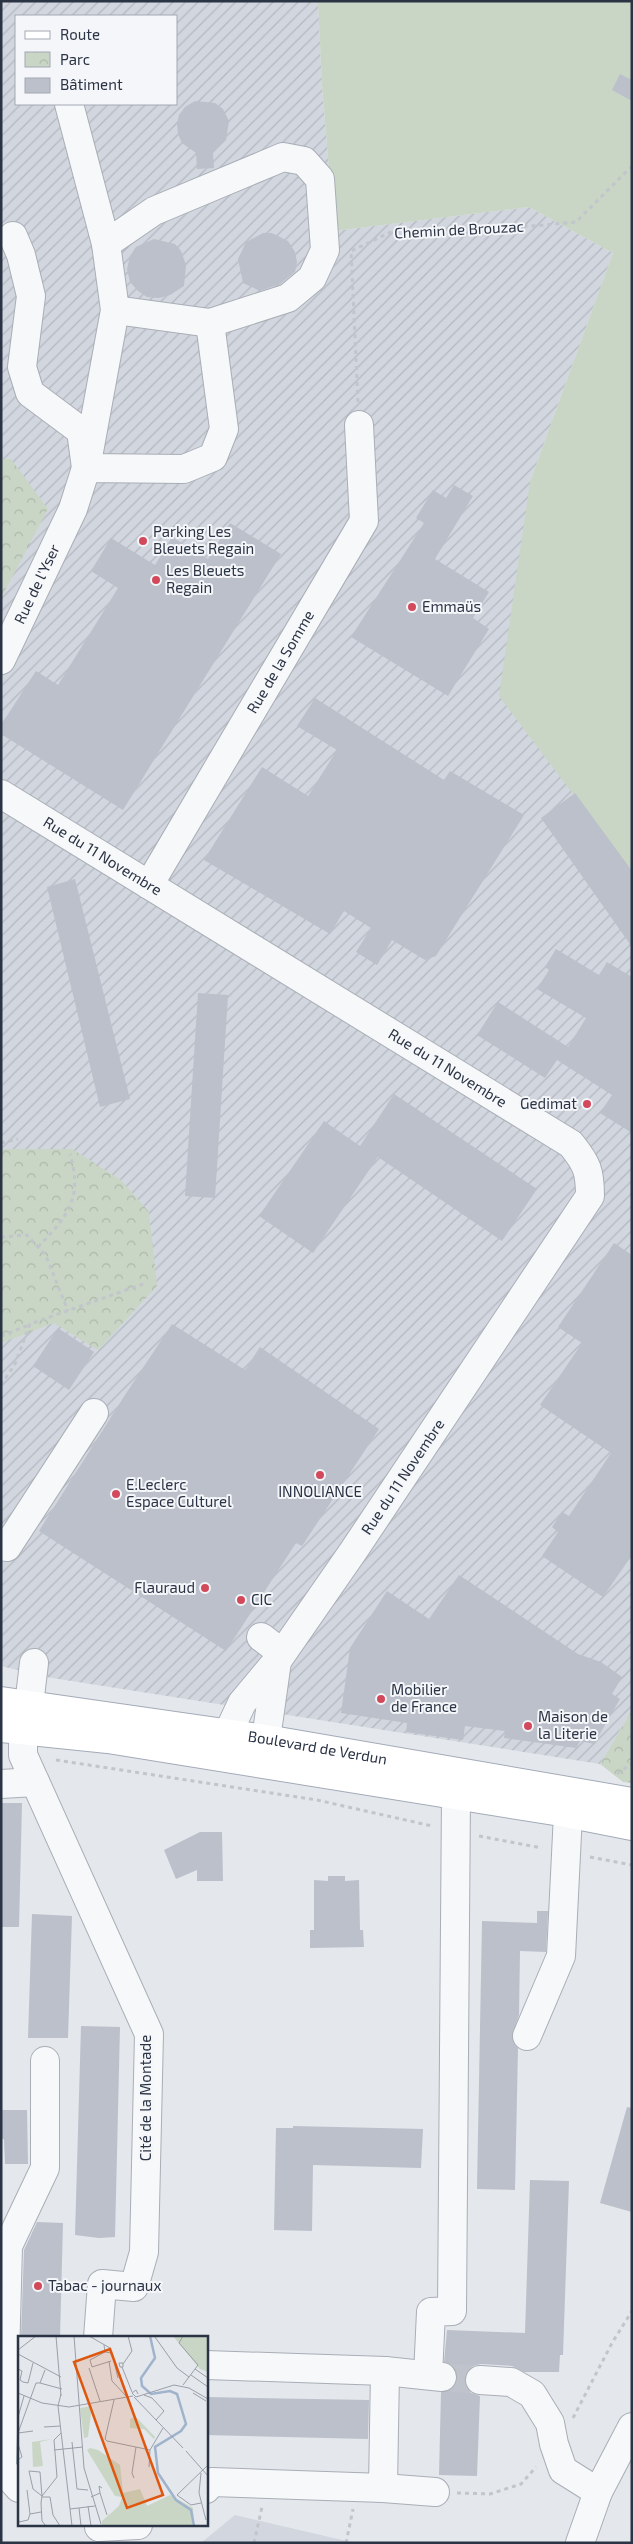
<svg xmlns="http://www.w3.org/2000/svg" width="633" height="2544" font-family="'Exo 2',sans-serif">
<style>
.built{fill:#d2d6de}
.industrial{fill:url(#industrial-furrows);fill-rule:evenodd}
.green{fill:#c9d6c5}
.park{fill:url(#park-crowns)}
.building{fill:#bbc0ca}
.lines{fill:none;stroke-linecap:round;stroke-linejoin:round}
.minor-tunnel{stroke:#bfc3cb;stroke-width:28;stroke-dasharray:28 14;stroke-linecap:butt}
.minor-casing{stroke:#a9aeb7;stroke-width:30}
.major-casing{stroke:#a3abb8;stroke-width:30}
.path{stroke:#c2c5cb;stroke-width:3;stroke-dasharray:4 4;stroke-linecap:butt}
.minor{stroke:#f7f8fa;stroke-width:28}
.major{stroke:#fff;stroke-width:28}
.poi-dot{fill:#d1495b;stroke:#f4f6f9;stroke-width:2}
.labels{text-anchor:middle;stroke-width:4;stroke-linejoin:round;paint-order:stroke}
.street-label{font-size:15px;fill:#2b3445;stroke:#f4f6f9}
.poi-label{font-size:15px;fill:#2b3445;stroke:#f4f6f9;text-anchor:start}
.inset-river{fill:none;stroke:#9fb4cc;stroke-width:2.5}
.inset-road{fill:none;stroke:#9a9fa9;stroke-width:1}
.view{fill:#df570f;fill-opacity:0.15;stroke:#df570f;stroke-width:2.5}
.inset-edge{fill:none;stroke:#2b3445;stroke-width:2.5}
</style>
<defs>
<pattern id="industrial-furrows" width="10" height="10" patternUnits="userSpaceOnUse" patternTransform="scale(1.25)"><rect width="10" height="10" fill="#d2d6de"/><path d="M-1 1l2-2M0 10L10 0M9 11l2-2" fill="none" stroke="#b4b8c0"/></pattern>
<pattern id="park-crowns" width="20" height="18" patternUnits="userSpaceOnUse" patternTransform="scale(1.25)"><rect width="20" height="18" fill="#c9d6c5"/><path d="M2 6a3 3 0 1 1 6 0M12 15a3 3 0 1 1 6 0" fill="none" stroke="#adb8ab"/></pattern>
</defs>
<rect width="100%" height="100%" fill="#e4e7ec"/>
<path class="built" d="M235 2515 355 2543H201Z"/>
<path class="industrial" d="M1 1H318L322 85 334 231 529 207 613 253 530 482 632 872V1710L600 1764 46 1677 1 1666ZM16 16H176V104H16Z"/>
<path class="green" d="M318 1H632V872L499 696 530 482 613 253 529 207 334 231 322 85Z"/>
<path class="park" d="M1 459H11L48 509 1 598Z
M1 1149H72L121 1180 149 1212 157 1286 98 1350 54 1323 1 1343Z
M632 1710V1783L623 1782 600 1764Z"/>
<path class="building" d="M620 74 632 80V101L612 90Z
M195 101 215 103 223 109 229 121 226 140 213 153 214 168 197 169 196 153 182 143 178 134 177 124 179 115 185 107Z
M263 233H272L288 241 295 252 297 262 295 272 280 284 260 291 243 283 238 259 246 242Z
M154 239 175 244 181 251 186 265 184 286 170 295 159 298 147 297 138 291 130 282 127 269 130 256 136 247Z
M454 485 473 496 435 559 489 592 473 618 489 629 448 696 351 637 424 523 416 518 433 490 446 498Z
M230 523 281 554 123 810 1 734V725L36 671 58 685 118 588 91 571 111 538 155 565 172 537 208 559Z
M315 698 444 780 450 771 524 815 436 956 425 960 392 940 377 965 356 952 371 928 344 911 330 934 204 860 262 767 308 796 337 750 297 726Z
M575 793 632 871V947L541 818Z
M75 879 130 1099 100 1107 47 887Z
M556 949 599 975 607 962 632 977V1133L600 1113 612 1095 557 1060 545 1078 477 1035 498 1002 568 1047 586 1018 537 989 549 970 545 967Z
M198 993 228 995 215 1198 185 1196Z
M394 1094 537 1189 502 1241 378 1157 313 1253 259 1216 324 1121 360 1146Z
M614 1243 632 1255V1555L603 1597 542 1556 558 1532 552 1527 562 1512 569 1516 611 1453 540 1405 582 1343 558 1327Z
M172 1324 245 1370 260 1347 379 1429 302 1546 296 1543 226 1651 39 1531 125 1395Z
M58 1328 94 1352 69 1390 33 1366Z
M459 1575 578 1654 601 1662 622 1677 612 1694 620 1699 594 1744 580 1741 576 1748 504 1738 505 1731 465 1726 463 1740 406 1732 407 1723 341 1713 350 1648 387 1591 429 1619Z
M1 1803H22L19 1927H1Z
M200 1832H222L223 1881H197V1870L176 1879 164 1850Z
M328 1876H345V1881L359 1880 360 1930H363L364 1947 310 1948V1930H314V1880L328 1881Z
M537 1911H548L546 1952 520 1951 519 2015 512 2037 518 2048 515 2190 477 2189 482 1921 537 1923Z
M32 1914 72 1916 68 2038H28Z
M81 2026 120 2027 115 2237 99 2238 75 2235Z
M627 2107 632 2108V2212L600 2203Z
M1 2110H27L28 2164H5L4 2139H1Z
M293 2126 423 2129 421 2168 313 2165 312 2231 274 2230 276 2128H293Z
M530 2180 569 2181 563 2355H560L559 2372H524L512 2366 481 2364 473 2366 467 2372 464 2379 466 2387 471 2393 480 2396 477 2476 439 2475 441 2392 454 2387 458 2378 456 2370 452 2365 444 2362 447 2330 525 2333Z
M37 2222 63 2223 60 2338H21L24 2250Z
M206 2397 369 2400 368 2439 206 2435Z"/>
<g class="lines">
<path class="minor-tunnel" d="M442 2377 480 2380"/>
<defs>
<g id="minor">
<path d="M13 236 21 255 31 296 22 367 30 393 81 431 86 468 115 310 106 244 69 104"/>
<path d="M106 244 154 211 283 157 304 161 320 179 325 250 312 278 288 298 210 323 115 310"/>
<path id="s1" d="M1 660 73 509 86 468 184 469 213 457 224 429 210 323"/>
<path id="s2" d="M1 794 571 1144C587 1164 590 1171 590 1196L354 1550 277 1661 242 1703 228 1733"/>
<path id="s3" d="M149 885 364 521 359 425"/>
<path d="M7 1547 94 1413"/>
<path d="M261 1637 282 1653"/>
<path d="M29 1705 34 1663"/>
<path d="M23 1729V1755L149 2034 144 2252 134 2287 102 2284 98 2338"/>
<path d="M266 1739 277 1661"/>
<path d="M1 1784 35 1782"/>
<path d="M527 2036 561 1956 568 1814"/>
<path d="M206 2365 385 2371 442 2377"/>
<path d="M428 2375 431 2312 452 2311 456 1795"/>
<path d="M480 2380 511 2382 532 2394 550 2423 554 2444 563 2470 598 2492"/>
<path d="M19 2488 2 2469 8 2246 45 2168V2061"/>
<path d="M383 2488 435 2492"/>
<path d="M206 2489 212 2482 383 2488 385 2371"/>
<path d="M99 2527 138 2525"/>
<path d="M580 2543 598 2492 632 2427"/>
</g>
<g id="major">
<path id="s4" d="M1 1701 266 1739 632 1802"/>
<path d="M1 1728 108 1739 561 1812 632 1826"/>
</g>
</defs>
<use href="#minor" class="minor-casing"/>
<use href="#major" class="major-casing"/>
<path class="path" d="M358 402 351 251 391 232 533 226 576 222 632 166
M1 1143 18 1139
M1 1237 27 1235 46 1256 68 1311
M38 1247C68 1216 83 1198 70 1154
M1 1336 29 1325
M1 1385 15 1364 30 1324 146 1283
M56 1760 317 1800 432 1826
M617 1774 632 1763
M479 1836 542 1848
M590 1857 632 1865
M573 2418 612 2343 632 2311
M457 2493 490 2494 521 2484 536 2467
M254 2543 262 2507
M346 2543 353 2509"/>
<use href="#minor" class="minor"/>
<use href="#major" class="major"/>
</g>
<g class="poi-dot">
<circle cx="143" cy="541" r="5"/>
<circle cx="156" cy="580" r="5"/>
<circle cx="412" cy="607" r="5"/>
<circle cx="587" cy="1104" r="5"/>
<circle cx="320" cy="1475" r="5"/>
<circle cx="116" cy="1494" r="5"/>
<circle cx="205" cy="1588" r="5"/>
<circle cx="241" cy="1600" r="5"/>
<circle cx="381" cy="1699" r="5"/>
<circle cx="528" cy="1726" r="5"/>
<circle cx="38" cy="2286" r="5"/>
</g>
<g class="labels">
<g class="street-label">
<text transform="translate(459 230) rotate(-3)" y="5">Chemin de Brouzac</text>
<text dy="5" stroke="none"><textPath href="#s1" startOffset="84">Rue de l'Yser</textPath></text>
<text dy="5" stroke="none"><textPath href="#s3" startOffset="259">Rue de la Somme</textPath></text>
<text dy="5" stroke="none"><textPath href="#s2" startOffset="119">Rue du 11 Novembre</textPath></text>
<text dy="5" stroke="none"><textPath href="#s2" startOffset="524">Rue du 11 Novembre</textPath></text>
<text transform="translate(403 1477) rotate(-56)" y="5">Rue du 11 Novembre</text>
<text dy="5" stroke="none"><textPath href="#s4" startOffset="320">Boulevard de Verdun</textPath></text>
<text transform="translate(146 2098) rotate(-90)" y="5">Cité de la Montade</text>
</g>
<g class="poi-label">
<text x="153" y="537">Parking Les<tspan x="153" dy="17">Bleuets Regain</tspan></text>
<text x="166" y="576">Les Bleuets<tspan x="166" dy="17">Regain</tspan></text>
<text x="422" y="612">Emmaüs</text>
<text x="577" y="1109" text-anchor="end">Gedimat</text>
<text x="126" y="1490">E.Leclerc<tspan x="126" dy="17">Espace Culturel</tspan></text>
<text x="320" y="1497" text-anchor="middle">INNOLIANCE</text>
<text x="195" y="1593" text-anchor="end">Flauraud</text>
<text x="251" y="1605">CIC</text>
<text x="391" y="1695">Mobilier<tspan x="391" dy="17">de France</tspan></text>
<text x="538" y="1722">Maison de<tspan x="538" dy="17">la Literie</tspan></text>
<text x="48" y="2291">Tabac - journaux</text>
</g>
</g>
<g transform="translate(18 2336)">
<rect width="190" height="190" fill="#e4e7ec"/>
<path d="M155 0 190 1V36L182 33ZM72 112 80 114 102 129 105 157 122 153 129 170 152 159 175 172 176 190H84V185L101 170 104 161 97 160 69 114Z" fill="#c9d6c5"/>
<path d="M74 70 70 101 66 102 62 72ZM118 81 137 101 136 103 126 93 112 92V83ZM34 103 22 106 25 130 15 131 14 106Z" fill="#c9d6c5"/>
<path class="inset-river" d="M132 0 137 22 123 42 124 50 133 58 152 55 159 58 168 88 163 95 137 111 140 137 158 164 173 174 176 190"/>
<path class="inset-road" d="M38 0 43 60M56 0 66 132 83 188M71 0 92 12M165 0 161 7 180 29 165 49M137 1 159 32 171 41M86 9 87 16 94 17 100 42M0 14 18 0M0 18 43 41M91 25 94 45 108 60M101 27H105V31H102ZM105 28 114 15 110 0M74 31 72 24 87 16M74 31 93 25M104 31 114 56M71 32 82 65M0 33 4 35 2 44 5 46M177 33 190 42M27 34 22 47 44 53M173 39 190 51M5 46 10 47 15 27M0 57 24 67 51 71 115 60M175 57 188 65M43 58 40 70 54 190M120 58 118 54 114 57 118 61 156 49 171 52 190 63M126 59 134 62 146 75 138 84M116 61 165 112M96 64 87 103 89 105 132 114 145 92M0 81 6 60M26 91 43 90M0 97 18 47H22M0 97 15 95M54 106 59 153 70 154M0 108 4 121 0 124M36 114 65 111M168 115 190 140M131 131 132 114M11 135 22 136 24 160 15 153ZM183 137 181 157 188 184M116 142 114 137 118 111M9 154 12 178M82 157 89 179M24 161H32L35 179 42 190M73 161 82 157 81 150 84 152M183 167 173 169 159 159 190 129M70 170 73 190M61 172 63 190M52 173 77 170M0 181 1 186 10 184 12 178 23 176M28 190 24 185 23 167 24 160 39 141 36 104 43 97"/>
<path class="view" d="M92 13 145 159 109 172 56 26Z"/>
<rect width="190" height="190" class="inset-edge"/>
</g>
<rect width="633" height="2544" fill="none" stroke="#2b3445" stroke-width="5"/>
<rect x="15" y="15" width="162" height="90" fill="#f4f6f9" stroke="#a4a8b1"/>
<rect x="25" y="31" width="25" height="8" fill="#ffffff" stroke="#a4a8b1"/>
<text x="60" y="40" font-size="15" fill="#2b3445">Route</text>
<rect x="25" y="52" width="25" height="15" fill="url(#park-crowns)" stroke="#a4a8b1"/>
<text x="60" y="65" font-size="15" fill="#2b3445">Parc</text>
<rect x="25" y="78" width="25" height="15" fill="#bbc0ca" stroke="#a4a8b1"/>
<text x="60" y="90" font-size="15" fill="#2b3445">Bâtiment</text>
</svg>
